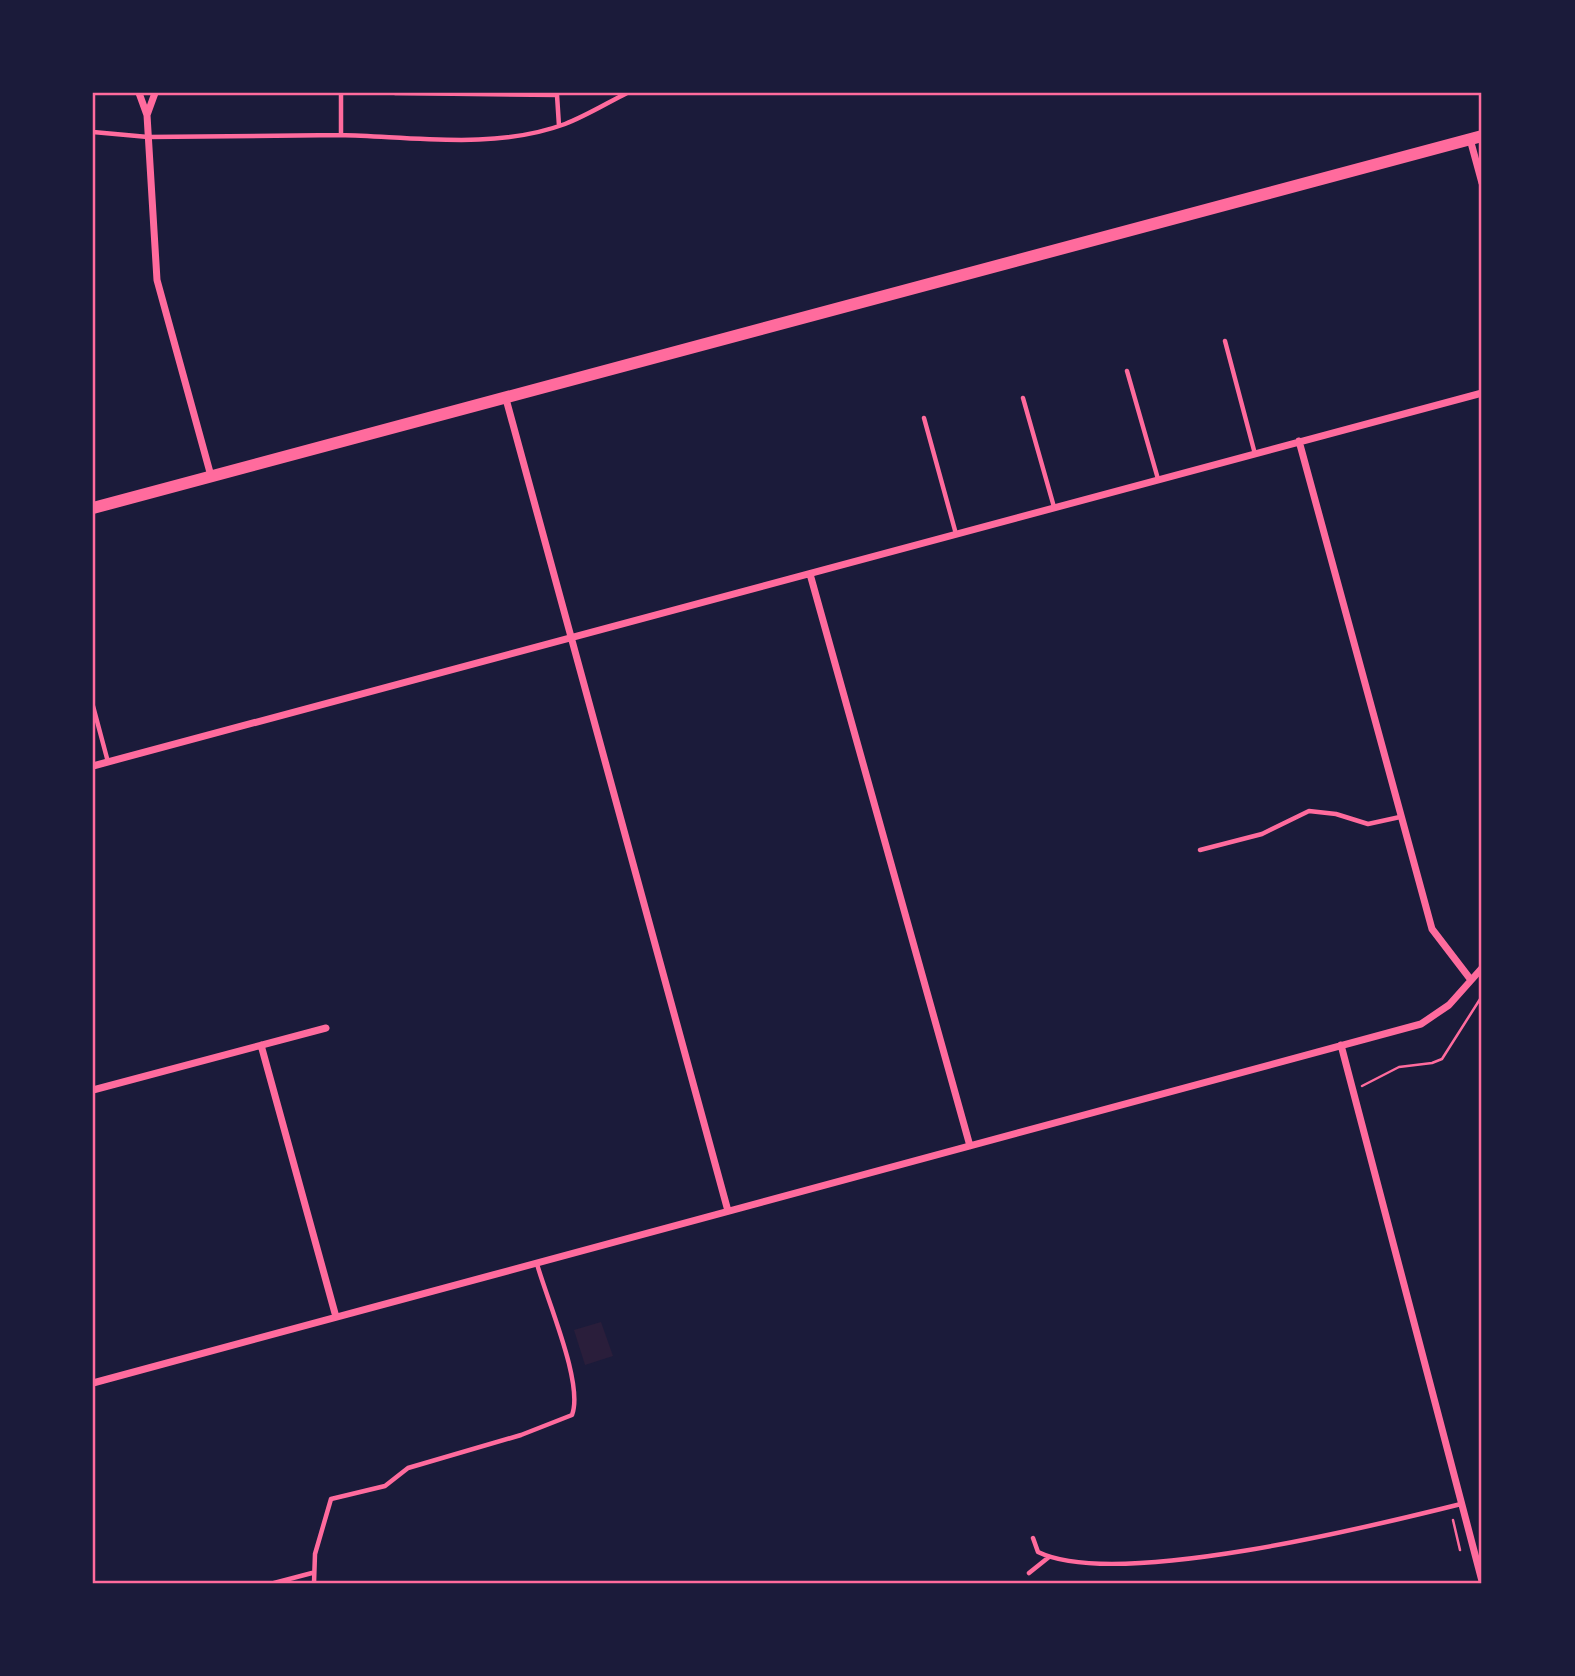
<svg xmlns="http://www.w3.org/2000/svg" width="1575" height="1676" font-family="Poppins,sans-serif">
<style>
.green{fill:#2a1e3b}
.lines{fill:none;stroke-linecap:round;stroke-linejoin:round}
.path{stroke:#ff6b9d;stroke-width:2.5}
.service{stroke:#ff6b9d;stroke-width:4.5}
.minor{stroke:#ff6b9d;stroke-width:7}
.tertiary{stroke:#ff6b9d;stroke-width:12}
.neatline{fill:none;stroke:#ff6b9d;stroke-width:2.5}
</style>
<rect width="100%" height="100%" fill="#1b1b3a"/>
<path class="green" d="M601 1322 613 1356 585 1365 574 1330Z"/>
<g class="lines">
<path class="path" d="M1362 1086 1399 1067 1432 1063 1442 1059 1482 996
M1453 1520 1460 1550"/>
<path class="service" d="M395 93 557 95 559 126
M93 132 148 137 341 135V93
M341 135C414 137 495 150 565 124 586 116 607 103 627 93
M1225 341 1255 454
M1127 371 1158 479
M1023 398 1054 507
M924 418 956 534
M93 706 108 762
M1200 850 1262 834 1309 811 1336 814 1368 824 1400 817
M1033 1538 1038 1552C1116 1590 1373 1526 1461 1504
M1029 1573 1049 1557
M274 1583 312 1573
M314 1583 315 1554 331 1499 385 1486 408 1468 521 1435 572 1415C584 1384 547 1300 537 1264"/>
<path class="minor" d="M139 93 147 115 157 280 211 476
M147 115 155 93
M1470 139 1482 183
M506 399 728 1211
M1299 441 1432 929 1471 980
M810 574 970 1146
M93 766 1482 393
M261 1045 336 1317
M1341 1045 1482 1581
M93 1090 326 1028
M93 1383 1421 1024 1449 1005 1482 968"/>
<path class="tertiary" d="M93 508 1482 136"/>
</g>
<rect width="1575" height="1676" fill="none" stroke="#1b1b3a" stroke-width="189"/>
<rect x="94" y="94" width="1386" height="1488" class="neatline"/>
</svg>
